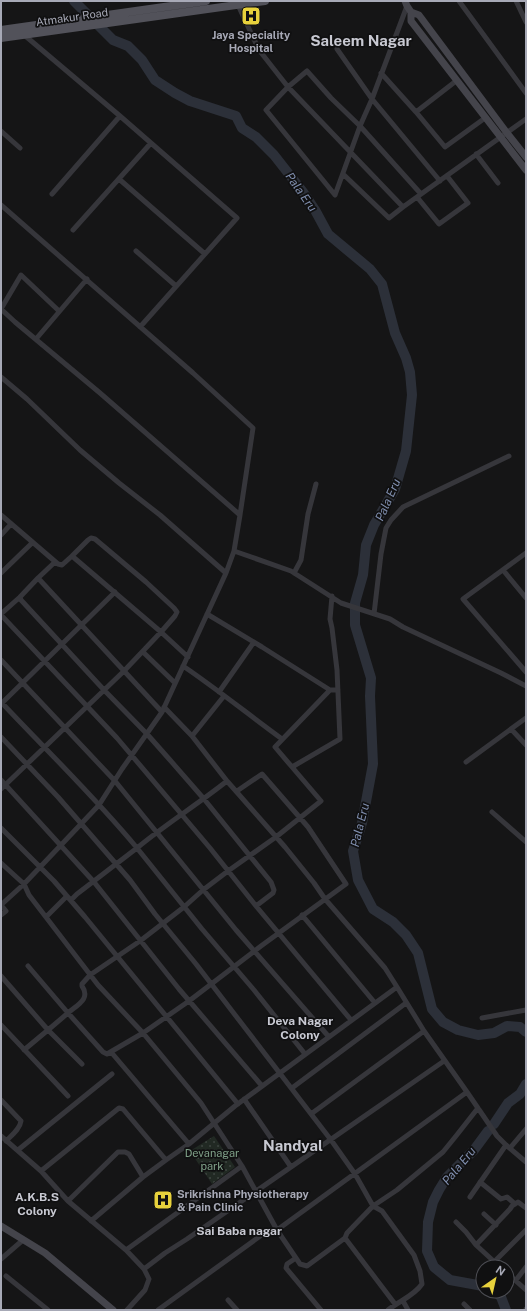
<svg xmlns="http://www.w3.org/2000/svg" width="527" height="1311" font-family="'Public Sans',sans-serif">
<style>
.park{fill:url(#park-dots)}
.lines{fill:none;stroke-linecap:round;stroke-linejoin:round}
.river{stroke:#2c3039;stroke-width:10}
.street{stroke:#36363b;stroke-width:5}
.secondary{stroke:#44444b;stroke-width:7}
.primary{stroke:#52525a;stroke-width:8}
.labels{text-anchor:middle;stroke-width:3.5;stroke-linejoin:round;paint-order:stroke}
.street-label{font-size:11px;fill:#a7a9b6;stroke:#101011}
.poi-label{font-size:11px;font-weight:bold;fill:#a7a9b6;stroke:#101011}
.park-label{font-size:11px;fill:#7fa088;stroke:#101011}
.water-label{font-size:12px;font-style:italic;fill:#808faf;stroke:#101011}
.neighbourhood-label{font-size:12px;font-weight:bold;fill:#c8c9d2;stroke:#101011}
.district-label{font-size:15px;font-weight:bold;fill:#c8c9d2;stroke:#101011}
</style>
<defs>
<pattern id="park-dots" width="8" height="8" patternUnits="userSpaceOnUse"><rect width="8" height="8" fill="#212923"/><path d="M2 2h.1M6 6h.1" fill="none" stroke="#3e4541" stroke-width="1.8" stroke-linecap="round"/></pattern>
</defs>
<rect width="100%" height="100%" fill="#151516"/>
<path class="park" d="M214 1136 235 1167 212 1184 190 1151Z"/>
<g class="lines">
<path class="river" d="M74 1 113 40 128 46 142 60 155 80 175 93 190 101 236 116 242 128 256 137 274 155 303 192 315 210 328 234 370 269 382 284 395 333 406 358 410 372 412 395 406 451 395 489 374 525 366 545 363 575 355 603V625L371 678 370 696 373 764 362 823 353 851 358 880 373 909 393 922 406 935 418 953 432 1009 443 1022 458 1030 478 1035 494 1033 507 1026 520 1027 526 1032
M494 1124 508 1103 520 1094 526 1084
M483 1286 450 1280 434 1267 427 1251 428 1222 433 1202 439 1190 447 1177 474 1150 488 1131
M495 1291 501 1297 506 1310"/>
<path class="street" d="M459 1 526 93
M516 1 526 22
M238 5 259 50 288 87 403 207
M23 34 120 116 237 218 140 327
M337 49 372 99 440 181
M381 73 416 112 445 147 485 118
M416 112 456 81
M1 131 20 148
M476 154 498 183
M343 174 389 218 403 207 526 119
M119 179 205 254
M52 194 120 116
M335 195 266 110 288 87 307 71 331 98 360 126 421 194
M335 195 360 126 372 99 407 6
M417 197 439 224 468 203 447 176
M1 205 193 373 253 428 240 515
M73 230 151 143
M136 251 176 286
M1 309 15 322 100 393 240 515 234 551 291 571 341 603 390 619 403 627 501 673 526 686
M1 309 21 275 59 311
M36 339 87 279
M1 377 27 399 80 450 119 483 160 515 226 573 234 551
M1 515 58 564 62 565 72 556 161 632 188 657
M1 535 11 524
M526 553 463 599 526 672
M55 562 38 578 162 712
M503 570 526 598
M1 573 32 543
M294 573 301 560 308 514 316 484
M38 578 20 597 21 600 104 690 147 734 170 760 204 799 271 882 274 890 273 893 256 906
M1 614 20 597
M207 614 262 647 330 690
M374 614 381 554 386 528 391 520 403 507 509 456
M1 615 117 738 210 848 256 906 351 1020
M143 652 175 683
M1 660 115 781 236 930 329 1037 235 1106 189 1144 166 1160 143 1177 91 1221
M183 666C217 689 249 715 282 739
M219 692 254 642
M1 702 2 703 115 592
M1 704 2 703C47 751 95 797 137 848L77 894 71 900
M164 707 192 736 227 781
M511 729 526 745
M192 736 224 696
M1 737 58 797 130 880 155 914 196 964 331 1140 355 1174 373 1206 382 1211 414 1255 420 1271 422 1284C414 1296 399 1301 388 1310
M466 762 526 718
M292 767 275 747 330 690H338
M1 780 94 882 179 989 262 1086
M1 789 124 671 161 632 175 616 177 612 174 608 146 582 95 539 91 538 88 540 72 556
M492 812 526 842
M1 828 54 881 85 917 238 1104
M1 863 24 884 29 895 98 985 143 1033 201 1103 242 1166 277 1230 300 1264 307 1266 345 1238 347 1233 373 1206 397 1190 443 1152 456 1136 478 1108
M1 905 24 884 99 805 122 769 162 712 226 573
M1 905 6 911 1 915
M302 915 375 1003
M46 917 67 896
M28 966 68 1013C77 1005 91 999 82 986V984L90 975 140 941 184 907 203 890 228 871 276 837 321 801 292 767 340 739 337 670 332 628 330 619 332 596
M1 976 48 1030 68 1013 103 1052 107 1054 143 1033 189 1001 261 946 346 884 308 827 262 774 237 791
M397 987 424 1031 467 1092
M482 1018 526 1010
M1 1025 68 1096
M24 1050 48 1030 82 1064
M111 1052 189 1144
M305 1054 254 990 202 929 137 848C166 824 198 804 227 781L285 847 314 883 325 899 385 968 397 987 329 1037
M292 1088 406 1003
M244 1099 291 1167
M1 1100 21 1121C20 1129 12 1135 6 1141
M311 1114 424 1031
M1 1136 41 1171 68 1201 126 1250
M510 1148 526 1129
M18 1150 112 1074
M41 1171 119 1108 123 1109 166 1160
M480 1182 501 1199 507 1197 515 1204
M470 1197 506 1145
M68 1201 118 1152H125L129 1154 143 1177
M484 1214 496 1225
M456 1222 466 1232 476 1245 500 1267
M345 1238 395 1304
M476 1245 510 1209 512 1206 518 1202 526 1208
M296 1258 287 1264 286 1268 321 1310
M1 1259 23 1240
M494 1262 526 1230
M144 1269 165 1253 187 1239 444 1061
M507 1273 526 1290
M6 1276 48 1310
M516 1280 526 1267
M228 1300 237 1310
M403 1301 408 1310
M464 1304 470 1310
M127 1310 145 1290 149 1279 144 1269 126 1250 242 1166
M158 1310 263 1234 277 1230 467 1092 497 1136 506 1145 526 1162
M526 1310V1309"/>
<path class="secondary" d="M405 1 407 6 411 12V21L526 170
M411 12 419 15 507 133 526 157
M1 1226 45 1253 113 1310"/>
<path class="primary" d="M1 30 206 1
M1 38 265 1"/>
</g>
<defs>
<symbol id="hospital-square" viewBox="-11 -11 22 22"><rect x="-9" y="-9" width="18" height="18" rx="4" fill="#e7d13c" stroke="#101011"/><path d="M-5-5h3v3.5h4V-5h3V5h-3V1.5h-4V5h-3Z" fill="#111"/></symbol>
</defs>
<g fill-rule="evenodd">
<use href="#hospital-square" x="240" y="5" width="22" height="22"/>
<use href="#hospital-square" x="152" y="1189" width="22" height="22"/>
</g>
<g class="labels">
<g class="street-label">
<text transform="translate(72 17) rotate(-8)" y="4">Atmakur Road</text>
</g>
<g class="poi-label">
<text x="251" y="39">Jaya Speciality<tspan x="251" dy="13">Hospital</tspan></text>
<text x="177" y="1198" text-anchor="start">Srikrishna Physiotherapy<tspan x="177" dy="13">&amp; Pain Clinic</tspan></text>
</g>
<g class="park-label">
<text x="212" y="1157">Devanagar<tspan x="212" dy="13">park</tspan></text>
</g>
<g class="water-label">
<text transform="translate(301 192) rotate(55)" y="4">Pala Eru</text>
<text transform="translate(388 500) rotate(-66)" y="4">Pala Eru</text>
<text transform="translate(360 825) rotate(-76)" y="4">Pala Eru</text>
<text transform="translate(459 1166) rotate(-50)" y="4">Pala Eru</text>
</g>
<g class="neighbourhood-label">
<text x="300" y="1025">Deva Nagar<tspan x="300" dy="14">Colony</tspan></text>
<text x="37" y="1201">A.K.B.S<tspan x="37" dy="14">Colony</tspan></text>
<text x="239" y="1235">Sai Baba nagar</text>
</g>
<g class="district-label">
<text x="361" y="46">Saleem Nagar</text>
<text x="293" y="1151">Nandyal</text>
</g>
</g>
<rect width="527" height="1311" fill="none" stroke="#a7a9b6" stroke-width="4"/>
<g transform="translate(495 1279) rotate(34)"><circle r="19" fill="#101011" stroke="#4c4d53"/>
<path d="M0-3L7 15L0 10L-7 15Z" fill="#e7d13c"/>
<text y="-6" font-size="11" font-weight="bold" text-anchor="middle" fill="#a7a9b6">N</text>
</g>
</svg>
